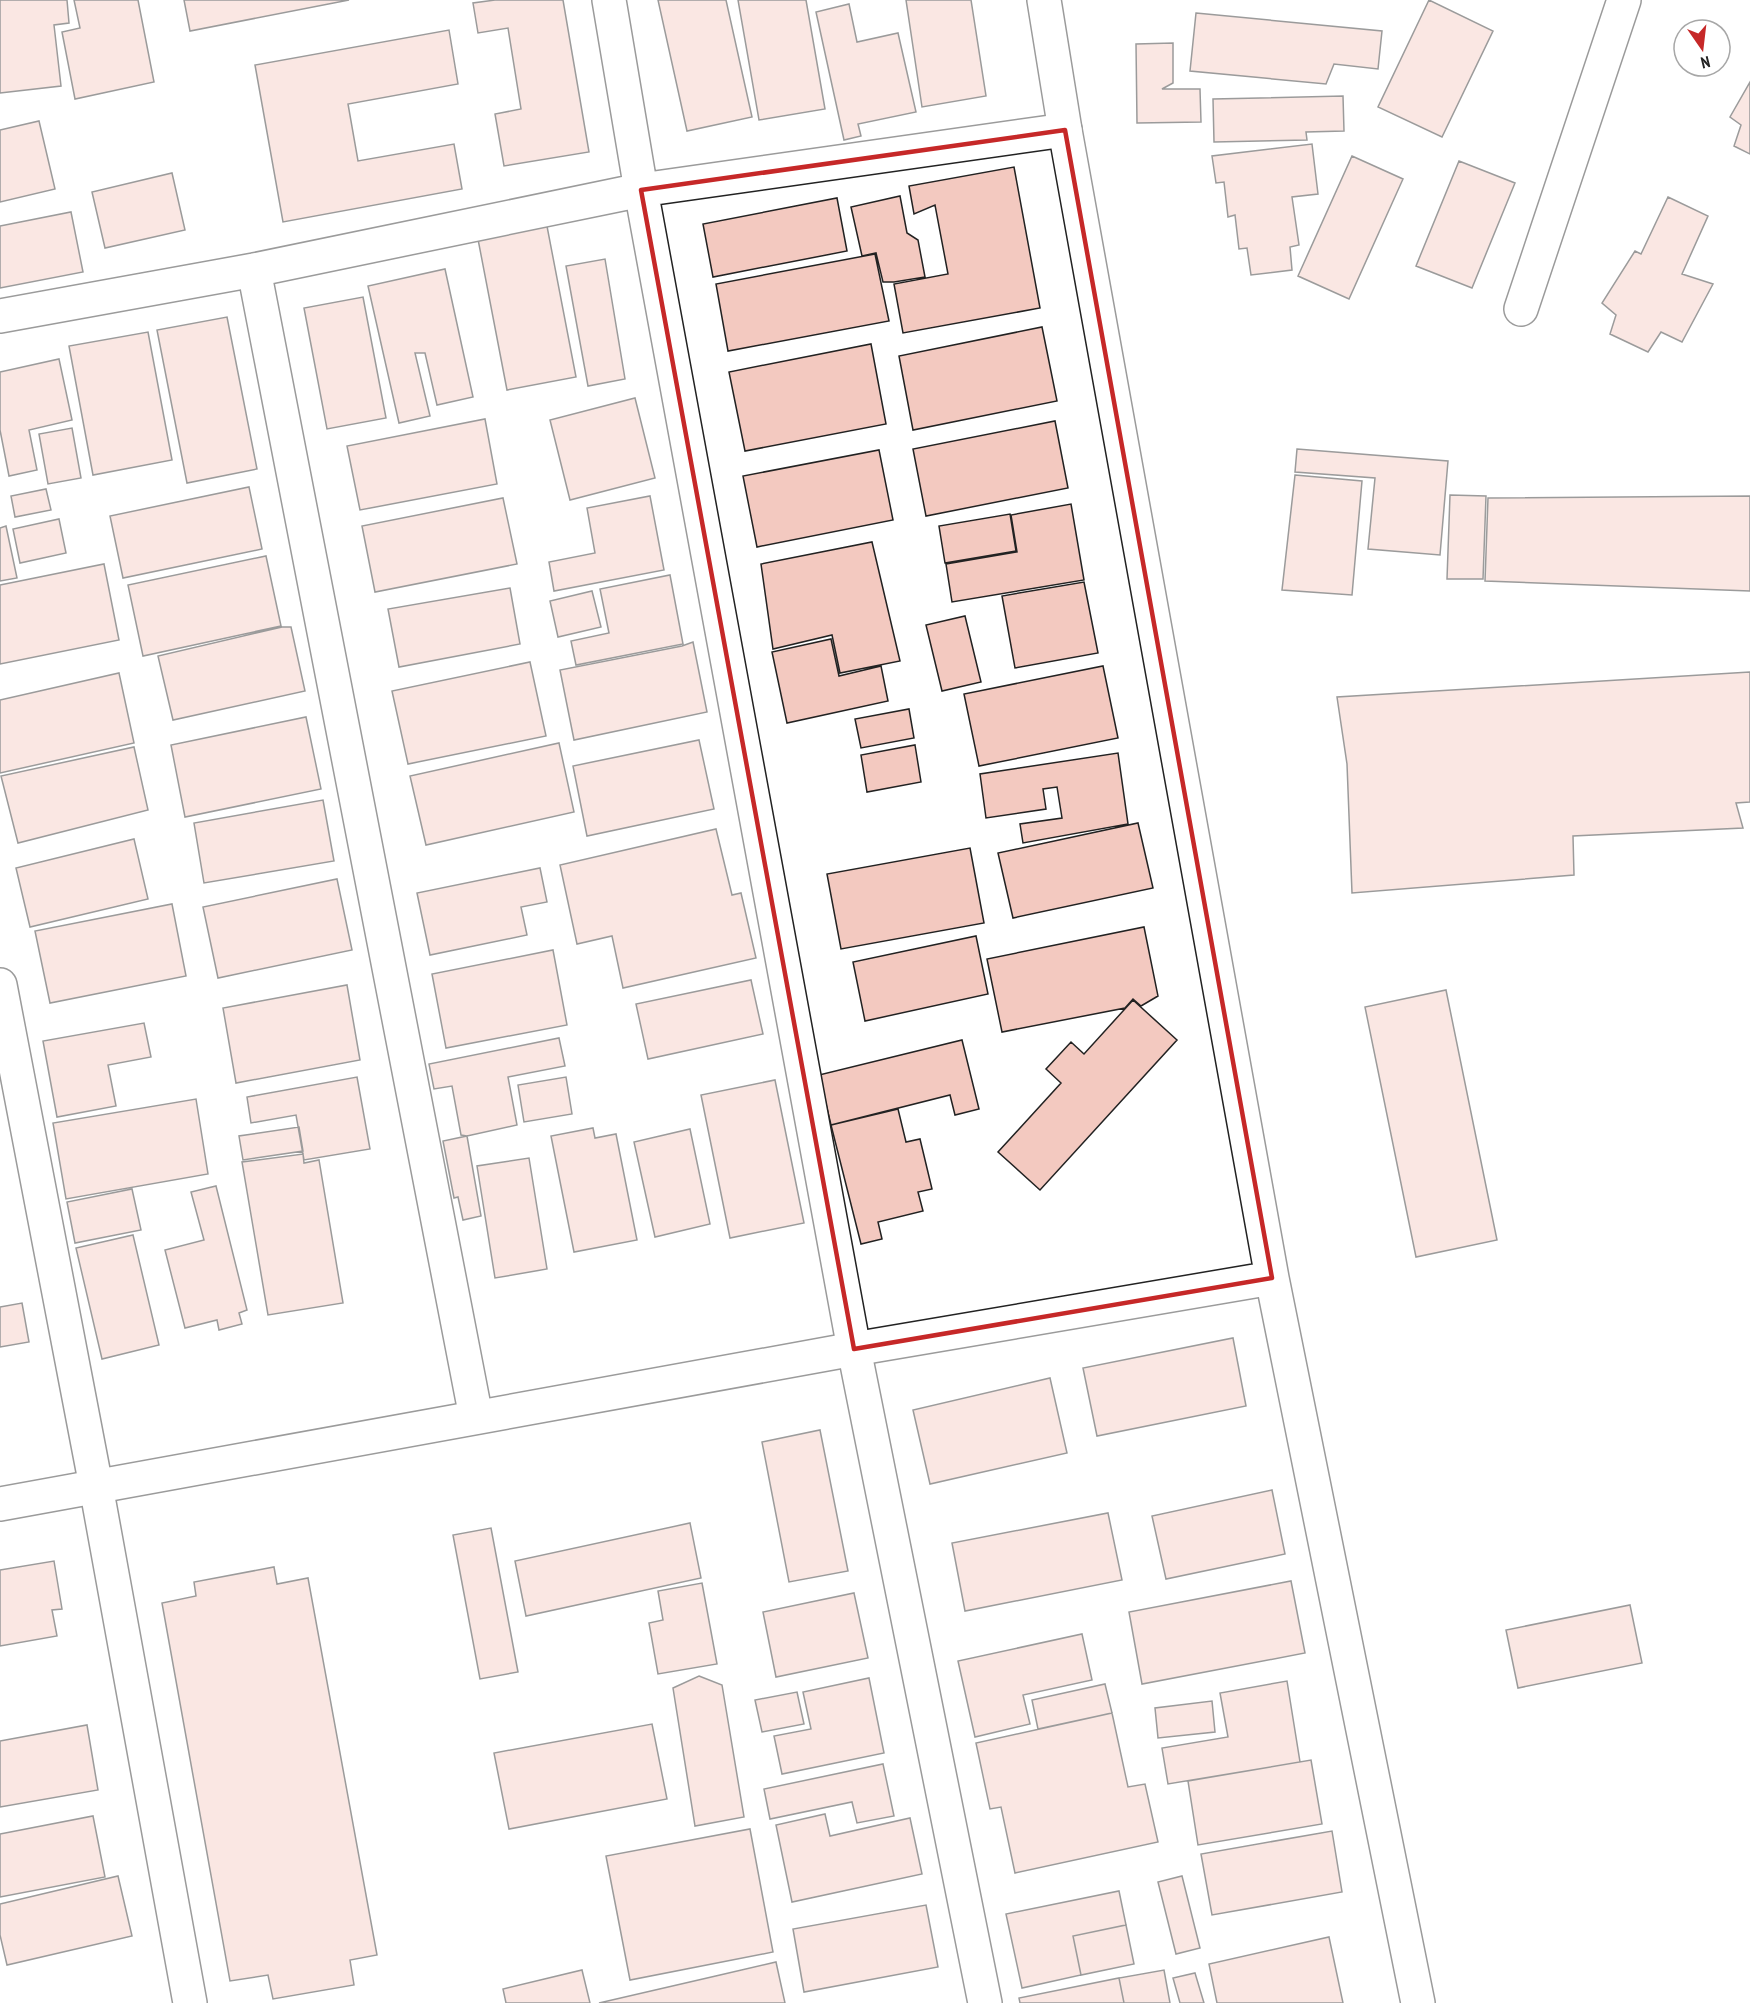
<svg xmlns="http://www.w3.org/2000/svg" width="1750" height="2003" font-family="'PT Sans Narrow',sans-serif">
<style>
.building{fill:#f3c9c0;stroke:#222;stroke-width:1.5}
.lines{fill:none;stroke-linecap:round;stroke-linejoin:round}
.street-casing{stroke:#222;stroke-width:36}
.secondary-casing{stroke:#222;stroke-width:36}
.street{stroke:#fff;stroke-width:33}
.secondary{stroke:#fff;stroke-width:33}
.marked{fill:none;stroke:#c62828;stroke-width:4.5;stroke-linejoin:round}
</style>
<rect width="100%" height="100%" fill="#fff"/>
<path class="building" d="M0 0H67L69 23 54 25 61 86 0 93Z
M74 0H138L154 82 75 99 62 32 80 28Z
M184 0H349L190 31Z
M495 0H563L589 152 504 166 495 114 521 109 508 28 478 33 473 3Z
M658 0H726L752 117 687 131Z
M738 0H806L825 109 759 120Z
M906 0H971L986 96 922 107Z
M1429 0 1493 31 1442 137 1378 107Z
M849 4 857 42 898 33 916 112 858 124 861 136 844 140 816 12Z
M1196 13 1382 31 1378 69 1334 64 1326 84 1190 71Z
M449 30 458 84 348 104 358 161 454 144 462 189 283 222 255 65Z
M1173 43V83L1162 89H1200L1201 122 1137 123 1136 44Z
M1750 82V154L1734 146 1741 125 1730 117Z
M1343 96 1344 131 1306 132 1307 140 1214 142 1213 99Z
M39 121 55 189 0 202V130Z
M1312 144 1318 194 1292 197 1299 245 1290 247 1292 270 1251 275 1247 248 1239 249 1235 215 1228 217 1224 182 1216 183 1212 156Z
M1352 156 1403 179 1349 299 1298 276Z
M1459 161 1515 183 1472 288 1416 266Z
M1014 167 1040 308 903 333 894 284 948 274 935 205 914 214 909 186Z
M172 173 185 230 105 248 92 192Z
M900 196 907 233 918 240 925 277 894 282H883L876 253 862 256 851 207Z
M1668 197 1708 216 1682 274 1713 284 1682 342 1661 332 1648 352 1610 334 1616 315 1602 303 1635 251 1641 254Z
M837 198 847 251 713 277 703 224Z
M71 212 83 272 0 288V226Z
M546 221 576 377 507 390 477 234Z
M875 254 889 321 728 351 716 284Z
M605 259 625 379 588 386 566 266Z
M445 269 473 397 437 405 425 353H415L430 416 399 423 368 286Z
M363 297 386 418 327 429 304 308Z
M227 317 257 469 187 483 157 330Z
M1042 327 1057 401 913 430 899 356Z
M148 332 172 460 93 475 69 346Z
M871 344 886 424 745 451 729 372Z
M59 359 72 420 29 430 37 470 9 476 0 430V372Z
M635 398 655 478 570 500 550 420Z
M485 419 497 484 360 510 347 446Z
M1055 421 1068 488 926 516 913 449Z
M72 428 81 478 48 484 39 434Z
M1297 449 1448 461 1440 555 1368 549 1375 478 1295 472Z
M879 450 893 520 757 547 743 476Z
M1295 475 1362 481 1352 595 1282 590Z
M249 487 262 549 123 578 110 516Z
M46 489 51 510 15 517 11 496Z
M1450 495 1486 496 1483 579H1447Z
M650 496 664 570 554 591 549 562 595 553 587 508Z
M1750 496V591L1485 581 1488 498Z
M503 498 517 564 375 592 362 526Z
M1071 504 1084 580 952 602 946 564 1017 552 1011 515Z
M1010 514 1016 551 945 563 939 526Z
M59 519 66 553 20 563 13 529Z
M6 526 17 578 0 581V528Z
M872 542 900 661 840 673 832 635 773 649 761 564Z
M266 556 281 626 143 656 128 585Z
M104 564 119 640 0 664V585Z
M670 575 683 644 576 665 571 641 609 633 600 589Z
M1084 582 1098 653 1015 668 1002 596Z
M510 588 520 644 399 667 388 609Z
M592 591 601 627 558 637 550 601Z
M965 616 981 682 942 691 926 625Z
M282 627H291L305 691 173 720 158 656Z
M831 639 839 676 881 666 888 701 787 723 772 652Z
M693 642 707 712 574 740 560 670 682 646Z
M530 662 546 736 408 764 392 691Z
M1103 666 1118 738 979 766 964 694Z
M1750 672V802L1736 803 1743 828 1573 836 1574 875 1352 893 1347 764 1337 697Z
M119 673 134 743 0 773V700Z
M909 709 914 738 861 748 855 719Z
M306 717 321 789 185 817 171 745Z
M699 740 714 809 587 836 573 766Z
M559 743 574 812 426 845 410 776Z
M915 745 921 782 867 792 861 755Z
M134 747 148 810 18 843 1 776Z
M1118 753 1128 824 1023 843 1020 824 1062 818 1057 787 1043 789 1046 809 986 818 980 774Z
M323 800 334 861 204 883 194 823Z
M1138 823 1153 888 1013 918 998 853Z
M716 829 732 895 741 893 756 958 623 988 612 936 577 944 560 865Z
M134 839 148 899 30 927 16 868Z
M970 848 984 923 841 949 827 874Z
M540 868 547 902 521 907 527 935 430 955 417 893Z
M337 879 352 950 218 978 203 907Z
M172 904 186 976 50 1003 35 931Z
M1144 927 1158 996 1141 1006 1133 999 1125 1008 1002 1032 987 959Z
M976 936 988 994 865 1021 853 962Z
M553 950 567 1025 446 1048 432 974Z
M751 980 763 1034 648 1059 636 1004Z
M347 985 360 1060 236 1083 223 1008Z
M1446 990 1497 1240 1416 1257 1365 1007Z
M1133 1000 1177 1040 1040 1190 998 1152 1061 1083 1046 1069 1071 1042 1084 1054Z
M144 1023 151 1057 108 1065 116 1106 57 1117 43 1041Z
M559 1038 565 1066 508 1077 517 1125 467 1136 461 1135 452 1086 434 1089 429 1064Z
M962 1040 979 1109 955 1115 950 1095 831 1125 819 1075Z
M357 1077 370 1149 304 1160 296 1115 251 1123 247 1097Z
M566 1077 572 1114 524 1122 518 1085Z
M775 1080 804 1223 730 1238 701 1095Z
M196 1099 208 1174 66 1199 53 1123Z
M898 1109 906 1142 920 1139 932 1189 918 1192 923 1211 878 1222 882 1239 861 1244 831 1125Z
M299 1127 303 1151 243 1160 239 1136Z
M593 1128 595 1138 616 1134 637 1240 574 1252 551 1136Z
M690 1129 710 1224 655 1237 634 1142Z
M467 1136 481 1216 463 1220 458 1197 454 1198 443 1141Z
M303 1154 304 1163 319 1160 343 1303 268 1315 242 1162Z
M529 1158 547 1269 495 1278 477 1166Z
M216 1186 247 1310 239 1313 242 1324 219 1330 217 1320 185 1328 165 1250 204 1240 191 1192Z
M132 1189 141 1230 75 1243 67 1202Z
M133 1235 159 1345 102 1359 76 1248Z
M22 1303 29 1342 0 1347V1307Z
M1233 1338 1246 1406 1097 1436 1083 1368Z
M1050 1378 1067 1453 930 1484 913 1410Z
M820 1430 848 1571 789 1582 762 1442Z
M1272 1490 1285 1554 1166 1579 1152 1516Z
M1108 1513 1122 1580 965 1611 952 1543Z
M690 1523 701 1578 526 1616 515 1561Z
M491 1528 518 1672 480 1679 453 1535Z
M54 1561 62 1609 52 1610 57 1636 0 1646V1570Z
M274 1567 277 1584 308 1578 377 1955 350 1960 354 1985 273 1999 268 1975 230 1981 162 1603 196 1596 194 1582Z
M1291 1581 1305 1653 1142 1684 1129 1612Z
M702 1583 717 1664 658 1674 649 1623 663 1620 658 1591Z
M854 1593 868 1658 776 1677 763 1612Z
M1630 1605 1642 1663 1518 1688 1506 1630Z
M1082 1634 1092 1680 1023 1695 1030 1724 975 1737 958 1661Z
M699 1676 722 1685 744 1817 695 1826 673 1688Z
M869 1678 884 1753 782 1774 774 1736 811 1729 803 1692Z
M1287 1681 1300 1762 1168 1784 1162 1748 1228 1737 1220 1693Z
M1105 1684 1112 1713 1038 1729 1032 1700Z
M797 1692 804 1724 762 1732 755 1700Z
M1212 1701 1215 1732 1158 1738 1155 1708Z
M1112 1713 1128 1787 1145 1784 1158 1842 1015 1873 1001 1807 990 1809 976 1743Z
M652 1724 667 1799 509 1829 494 1753Z
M87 1725 98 1790 0 1807V1741Z
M1311 1760 1322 1824 1198 1845 1188 1781Z
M883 1764 894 1816 857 1823 852 1802 770 1819 764 1789Z
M825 1814 830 1836 910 1818 922 1874 792 1902 776 1825Z
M93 1816 105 1877 0 1897V1834Z
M750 1829 773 1952 630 1980 606 1856Z
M1332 1831 1342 1892 1212 1915 1201 1854Z
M118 1876 132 1936 7 1965 0 1935V1904Z
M1182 1876 1200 1948 1176 1954 1158 1882Z
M1119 1891 1126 1925 1073 1936 1081 1975 1022 1988 1006 1914Z
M926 1905 938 1967 804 1992 793 1929Z
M1126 1925 1134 1964 1081 1975 1073 1936Z
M1329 1937 1343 2003H1217L1209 1964Z
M776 1962 785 2003H599L720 1975Z
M582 1970 590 2003H506L503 1989Z
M1164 1970 1170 2003H1124L1119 1978Z
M1195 1973 1204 2003H1180L1173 1978Z
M1119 1978 1124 2003H1020L1019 1998Z"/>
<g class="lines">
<defs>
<path id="street" d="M609 0 641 190 854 1349 985 2003
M254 270 476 1417
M1521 309 1624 0
M0 316 254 270 641 190 1065 130
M0 985 96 1486 190 2003"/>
<path id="secondary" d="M1044 0 1065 130 1272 1278 1418 2003
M0 1504 854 1349 1272 1278"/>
</defs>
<use href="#street" class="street-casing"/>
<use href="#secondary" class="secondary-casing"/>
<use href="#street" class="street"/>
<use href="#secondary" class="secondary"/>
</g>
<path d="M0 0H1750V2003H0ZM1065 130 1272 1278 854 1349 641 190Z" fill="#fff" fill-opacity=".55" fill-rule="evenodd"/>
<path class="marked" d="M1065 130 1272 1278 854 1349 641 190Z"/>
<g transform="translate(1702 48) rotate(166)"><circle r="28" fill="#ffffff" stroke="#a7a7a7" stroke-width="1.5"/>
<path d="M0-4.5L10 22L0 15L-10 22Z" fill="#c62828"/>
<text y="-9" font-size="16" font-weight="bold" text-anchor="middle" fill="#222222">N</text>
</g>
</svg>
